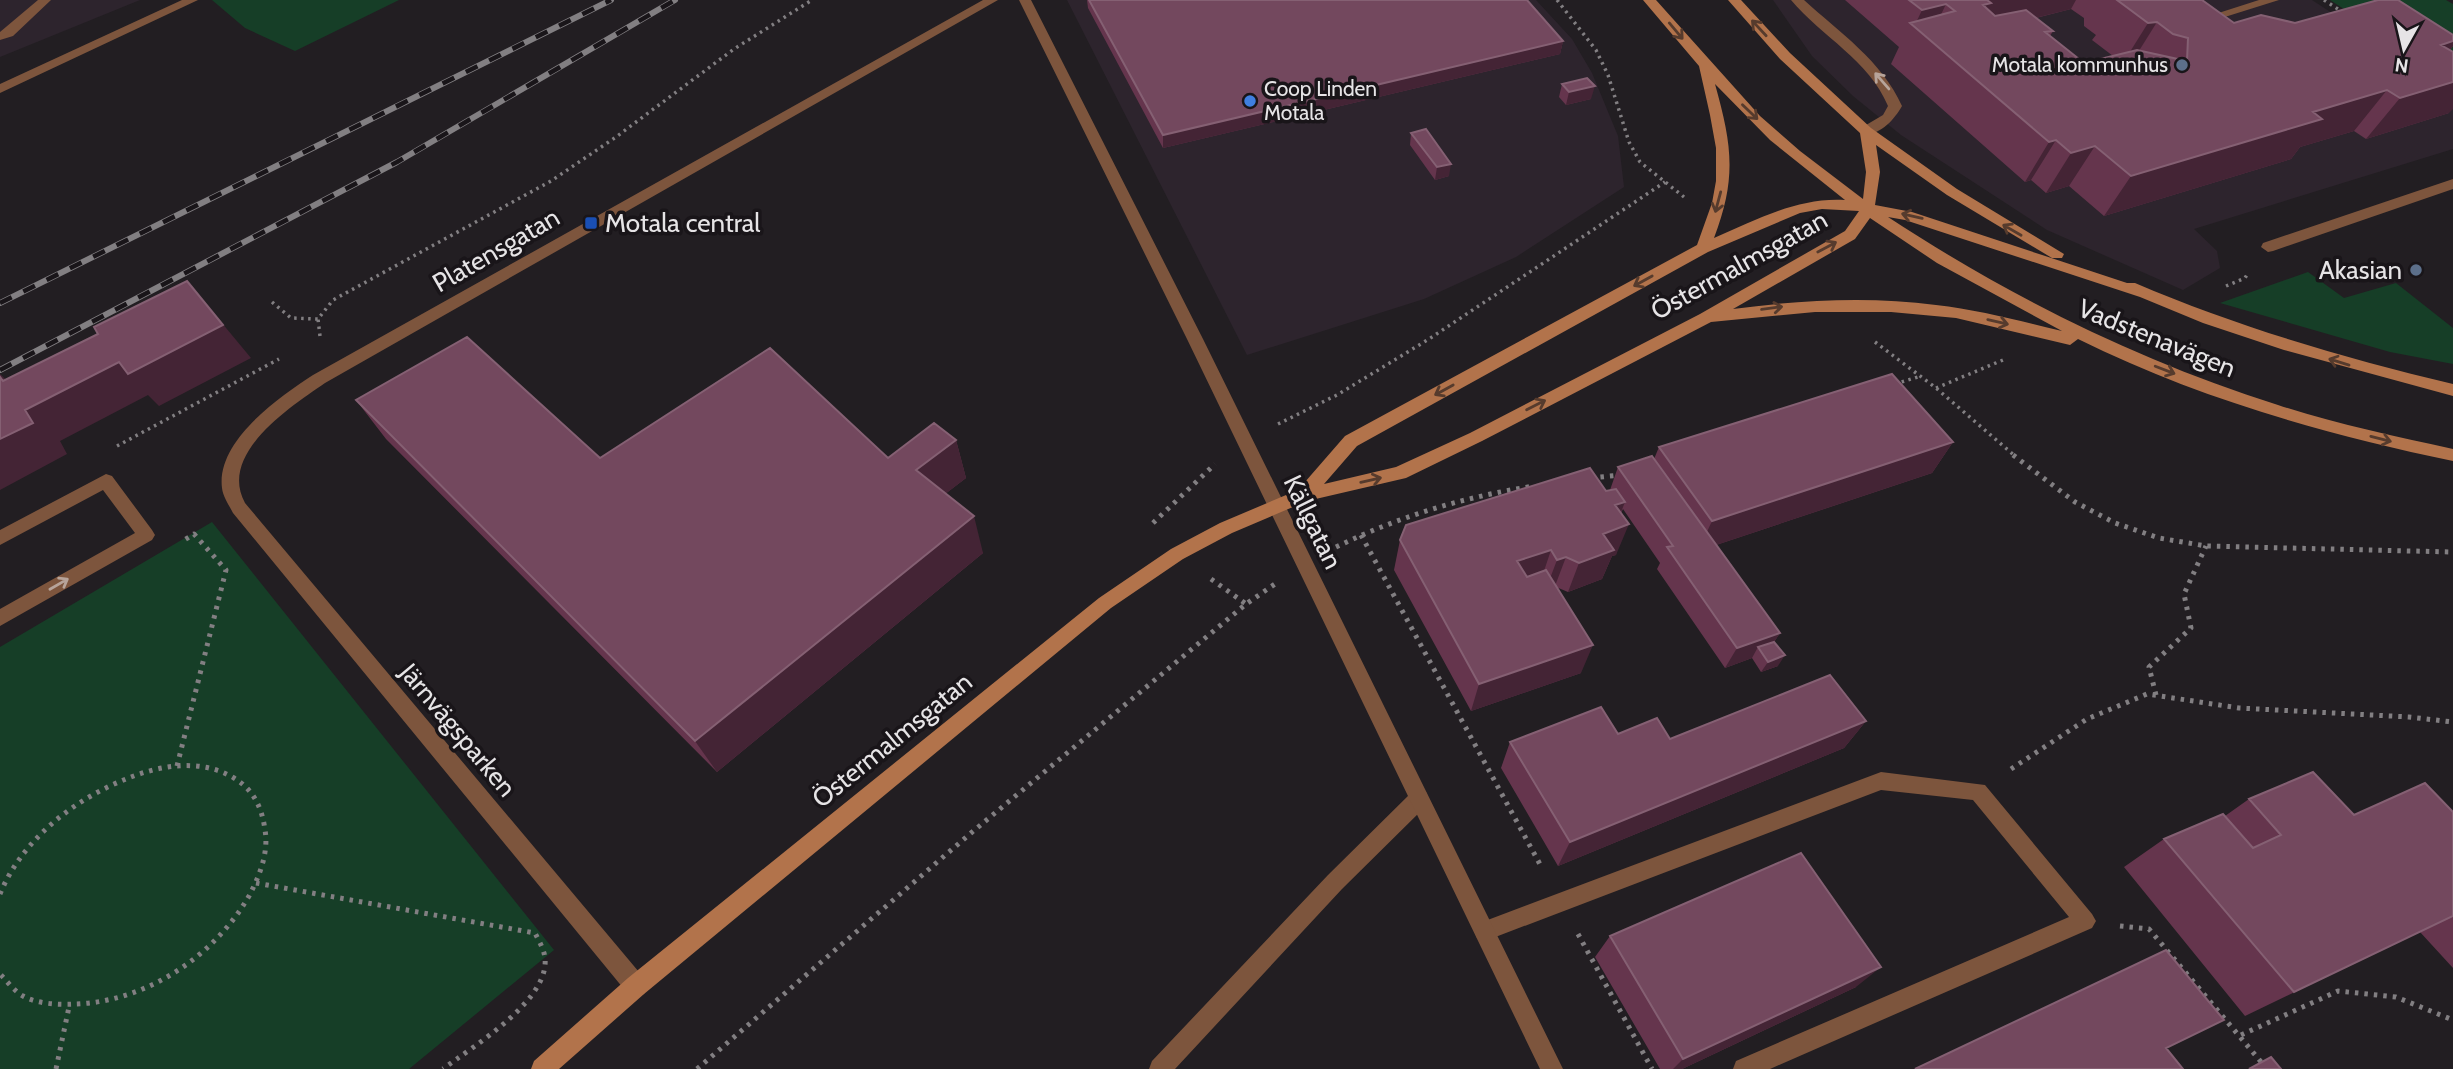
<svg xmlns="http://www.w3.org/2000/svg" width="2453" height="1069" font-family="Cabin,sans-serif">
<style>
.built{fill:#2d242d}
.green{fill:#163e27}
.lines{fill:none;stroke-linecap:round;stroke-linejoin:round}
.path-far1{stroke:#827f82;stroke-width:3.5;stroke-dasharray:2.5 4.5;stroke-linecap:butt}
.path{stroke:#827f82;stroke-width:5;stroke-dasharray:3.5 6;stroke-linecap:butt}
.lane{fill:#7d553d;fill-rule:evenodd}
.street{fill:#7d553d;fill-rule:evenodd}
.secondary{fill:#b2734b;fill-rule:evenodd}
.rail-casing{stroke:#827f82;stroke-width:6}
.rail{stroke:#191519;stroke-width:4.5;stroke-dasharray:13;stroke-linecap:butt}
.wall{fill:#65354d;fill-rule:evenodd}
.shaded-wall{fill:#442435}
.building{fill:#73485e;stroke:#856073;stroke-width:2}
.oneway{stroke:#563b2d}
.oneway2{stroke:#b7a49a}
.service-dot{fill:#5c6f8a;stroke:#191519;stroke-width:2.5}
.shop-dot{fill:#3f7fe0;stroke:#191519;stroke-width:2.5}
.transit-dot{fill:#1a4fb4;stroke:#191519;stroke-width:2.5}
.labels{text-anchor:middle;stroke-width:7;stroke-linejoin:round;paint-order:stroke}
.far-poi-label{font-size:21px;fill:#e6e4e6;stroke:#191519;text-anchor:end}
.poi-label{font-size:26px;fill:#e6e4e6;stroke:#191519;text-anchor:start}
.street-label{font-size:26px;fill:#e6e4e6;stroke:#191519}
</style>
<rect width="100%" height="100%" fill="#221e22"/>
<path class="built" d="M0 0H140L0 57Z
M1067 0H1536L1572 39 1592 73 1618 136 1624 187 1516 257 1424 299 1247 355Z
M1773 0H2312L2453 92V149L2194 229 2217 251 2220 268 2183 290 2047 230 1901 135 1853 96 1812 56Z"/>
<path class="green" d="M212 0H399L295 51 245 28Z
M2330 0H2446L2453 4V80Z
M2308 272 2344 298 2396 283 2453 328V364L2390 352 2220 303Z
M212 522 554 950 409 1069H0V647Z"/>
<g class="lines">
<path class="path-far1" d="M1557 0 1596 50 1608 75 1629 142 1640 162 1684 197
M2324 0 2344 13
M2226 286 2245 278 2248 273
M272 302 291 318 318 319
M320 336 318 319 333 300 551 181 616 137 734 49 812 0
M1875 342 1936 388 2015 456
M1895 384 1921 376
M1936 388 2003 360
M1278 424 1337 395 1429 339 1665 182
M117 446 279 359"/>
<path class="path" d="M2013 455 2075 502 2115 523 2159 538 2206 546 2453 552
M1591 478 1621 475
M1153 523 1215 464
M1361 535 1542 868
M1336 547C1400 516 1464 497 1534 486
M1211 579 1246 604
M2156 695 2149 667 2191 628 2184 594 2206 546
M177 766 226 570 194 534 181 542
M2011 769 2087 719 2147 694 2239 708 2409 717 2453 722
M256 883 535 933C538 939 542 946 544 953 556 997 473 1046 443 1069
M0 894C22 840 73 800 126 779 160 765 201 758 234 778 254 790 262 808 265 830 269 853 259 877 249 896 214 957 145 1002 75 1004 59 1005 37 1004 23 996 14 991 7 981 0 974
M2120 926 2149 929 2267 1069
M1578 934 1652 1069
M2241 1035 2338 991 2396 997 2453 1020
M56 1069 69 1007
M697 1069 971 833 1246 604 1275 584"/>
<path class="lane" d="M38 0H51L13 36 0 40V32Z
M983 0H998L325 383C290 407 218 454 245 503L644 978 647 986 644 994 636 997 628 994 233 513C229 505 223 497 222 488 216 441 279 397 313 375Z
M1791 0H1804C1839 32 1882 61 1902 106 1894 120 1879 137 1861 134V128L1883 115 1888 106C1869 60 1822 37 1791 0Z
M2259 0H2279L2212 21 2206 17Z
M106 474 112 476 152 530 155 535 152 540 0 626V609L135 533 103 490 0 545V530Z
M1881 772 1985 785 2092 914 2096 921 2092 928 1770 1069H1733L1736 1061 2069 917 1973 800 1881 790 1485 941 1477 938 1474 931 1477 924 1485 921Z
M1419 790 1426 792 1429 799 1426 806 1342 889 1175 1069H1149L1152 1061 1328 875 1412 792Z"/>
<path class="street" d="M182 0H198L0 93V84Z
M1019 0H1031L1203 339 1563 1069H1540L1187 339Z
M2453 179V189L2273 251 2268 252 2261 247 2263 243Z"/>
<path class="secondary" d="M1643 0H1656L1760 116 1800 151 1863 199 1866 172 1860 133 1780 59 1728 0H1741L1790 53 1871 128 1957 189 2064 254 2062 258H2052L1947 195 1876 145 1880 172 1875 205 1912 212 2127 283H2135C2238 327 2344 358 2453 384V396L2284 350 2203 323 2140 297 1905 220 1888 217C2010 297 2139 361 2278 405 2335 424 2394 436 2453 449V461C2324 434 2197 398 2078 339L2070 345 1956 318 1891 312H1815L1711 322 1482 441 1406 478 1307 501 1232 533 1183 559 1111 608 644 994 559 1069H531L534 1061 628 978 1099 598 1171 549 1220 523 1298 490 1345 436 1697 245 1712 203 1716 181V148L1710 115 1699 66ZM1715 84 1770 140 1845 200C1798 197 1756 220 1714 238 1737 178 1732 145 1715 84ZM1822 209 1859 211 1845 231 1700 314 1470 433 1396 467 1324 484 1357 446 1708 252 1800 213ZM1870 218 1937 263 2062 331C2021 321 1979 310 1936 305 1869 296 1800 300 1733 309L1855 239Z"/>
<defs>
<path id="rail" d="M0 303 611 0
M0 370 397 162 675 0"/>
</defs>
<use href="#rail" class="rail-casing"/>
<use href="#rail" class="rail"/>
</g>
<path class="wall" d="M1087 0H1527L1563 41 1560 54 1163 148 1088 8Z
M1845 0H2202L2234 23H2295L2453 46 2450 50 2449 113 2366 139 2354 131 2300 147 2291 159 2104 216 2069 186 2046 193 2031 180 2025 182 1891 64 1899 47ZM2071 9 2084 18V26L2096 35 2092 40 2113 56 2084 63 2050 36 2053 31 2036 18Z
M1562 84 1591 99 1566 105 1559 97Z
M1411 133 1449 176 1435 180 1410 145Z
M356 400 600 458H888L956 440 966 478 945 494 983 553 717 772 386 439Z
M1953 442 1932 473 1716 545 1780 633 1774 642 1778 666 1761 672 1752 658 1725 668 1657 569 1660 563 1623 509 1621 513 1616 555 1612 556 1602 579 1568 592 1556 587 1581 673 1471 711 1394 570 1400 540 1610 490 1618 467 1654 459 1659 447Z
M1866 721 1844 748 1558 866 1501 768 1510 742 1618 734 1670 739Z
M2249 799 2354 815 2453 812V968L2420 932 2245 1016 2124 867 2164 839 2225 816Z
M1610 936 1856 987 1682 1069H1660L1595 957Z"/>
<path class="shaded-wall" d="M1979 0H2076L2071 9 1976 33Z
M1946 4 1929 40 1914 27 1922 10Z
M2157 22 2132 62 2123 63 2148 23Z
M1563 41 1560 54 1163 148V135Z
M2453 41V46L2425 80 2441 45Z
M2453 82V109L2449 113 2366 139 2400 98Z
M1595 86 1591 99 1566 105 1569 92Z
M2387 90 2354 131 2300 147 2291 159 2104 216 2131 176 2313 112Z
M2056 140 2031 180 2025 182 2049 142Z
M2095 146 2069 186 2046 193 2071 153Z
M1451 164 1449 176 1435 180 1437 167Z
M187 281 251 358 159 406 148 395 60 441 67 454 0 490V439L3 381 0 377V374L30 402Z
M956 440 966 478 927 508 916 470Z
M1953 442 1932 473 1698 551 1712 521Z
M1625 502 1614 530 1629 524 1616 555 1612 556 1602 579 1568 592 1579 563 1615 505Z
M974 516 983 553 717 772 695 741Z
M1551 550 1541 580 1508 590 1517 561Z
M1566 557 1555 586 1546 589 1557 560Z
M1780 633 1767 653 1758 647 1752 658 1725 668 1737 648Z
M1593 645 1581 673 1471 711 1479 684Z
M1785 655 1778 666 1761 672 1768 662Z
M1866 721 1844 748 1558 866 1570 842Z
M1881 967 1856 987 1682 1069H1673L1683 1059Z"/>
<path class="building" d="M1089 0H1527L1563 41 1163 135Z
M1909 0H1987L1991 3 1983 5 1995 16 2026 10 2053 31 2045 32 2084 63 2137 50 2187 61 2188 38 2173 34 2157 22 2148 23 2117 0H2202L2234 23 2261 15 2295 23 2378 0H2398L2453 35V41L2441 45 2453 52V82L2400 98 2387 90 2313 112 2322 119 2131 176 2095 146 2071 153 2056 140 2049 142 1910 23 1955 11 1946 4 1922 10Z
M1587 78 1595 86 1569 92 1562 84Z
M1426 129 1451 164 1437 167 1411 133Z
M187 281 223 325 128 374 119 362 25 410 33 423 0 439V377L3 381 98 334 94 327Z
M467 337 600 458 770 348 888 458 934 423 956 440 916 470 974 516 695 741 356 400Z
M1892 374 1953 442 1712 521 1659 447Z
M1652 456 1780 633 1737 648 1667 547 1673 546 1618 467Z
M1590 468 1606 491 1616 489 1625 502 1615 505 1629 524 1603 534 1614 550 1579 563 1566 557 1557 560 1551 550 1517 561 1527 577 1546 570 1593 645 1479 684 1400 540 1406 525Z
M1774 642 1785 655 1768 662 1758 647Z
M1830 675 1866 721 1570 842 1510 742 1601 707 1618 734 1657 718 1670 739Z
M2313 772 2354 815 2425 783 2453 812V916L2294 992 2164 839 2223 814 2253 848 2281 835 2249 799Z
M1801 853 1881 967 1683 1059 1610 936Z
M2166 950 2224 1020 2166 1048 2183 1069H1915Z
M2271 1057 2281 1069H2249Z"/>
<defs><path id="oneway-shaft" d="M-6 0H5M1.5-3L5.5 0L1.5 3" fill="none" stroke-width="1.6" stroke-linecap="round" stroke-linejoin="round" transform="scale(1.75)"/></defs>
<g class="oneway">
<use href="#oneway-shaft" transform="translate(1759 28) rotate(-133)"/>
<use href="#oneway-shaft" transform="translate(1676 31) rotate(50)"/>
<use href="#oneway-shaft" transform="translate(1750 112) rotate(44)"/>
<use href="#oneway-shaft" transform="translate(1718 202) rotate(105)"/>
<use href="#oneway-shaft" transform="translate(1912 216) rotate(-167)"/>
<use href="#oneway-shaft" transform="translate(2012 230) rotate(-150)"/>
<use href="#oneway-shaft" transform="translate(1827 247) rotate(-28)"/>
<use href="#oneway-shaft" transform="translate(1643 281) rotate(151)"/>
<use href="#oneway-shaft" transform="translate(1772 308) rotate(-8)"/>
<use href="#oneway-shaft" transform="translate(1998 322) rotate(13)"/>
<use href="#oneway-shaft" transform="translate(2339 362) rotate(-163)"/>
<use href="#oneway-shaft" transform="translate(2165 370) rotate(21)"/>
<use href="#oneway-shaft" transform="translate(1444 390) rotate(151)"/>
<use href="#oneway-shaft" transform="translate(1536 405) rotate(-27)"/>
<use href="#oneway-shaft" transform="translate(2381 439) rotate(14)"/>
<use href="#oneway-shaft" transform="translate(1371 480) rotate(-13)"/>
</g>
<g class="oneway2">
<use href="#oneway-shaft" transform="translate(1882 81) rotate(-131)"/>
<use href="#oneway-shaft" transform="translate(59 584) rotate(-30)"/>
</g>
<g class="service-dot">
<circle cx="2182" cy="65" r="7"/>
<circle cx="2416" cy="270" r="7"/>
</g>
<circle class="shop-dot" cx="1250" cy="101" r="7"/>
<rect class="transit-dot" x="584" y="216" width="14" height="14" rx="3.5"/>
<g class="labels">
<g class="far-poi-label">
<text x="2168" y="72">Motala kommunhus</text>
<text x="1264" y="96" text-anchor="start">Coop Linden<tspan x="1264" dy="24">Motala</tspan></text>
</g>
<g class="poi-label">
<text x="605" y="232">Motala central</text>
<text x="2402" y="279" text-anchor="end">Akasian</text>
</g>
<g class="street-label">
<text transform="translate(496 250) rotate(-30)" y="9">Platensgatan</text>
<text transform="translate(1739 265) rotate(-29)" y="9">Östermalmsgatan</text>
<text transform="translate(2157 338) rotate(22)" y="9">Vadstenavägen</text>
<text transform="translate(1313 522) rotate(64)" y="9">Källgatan</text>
<text transform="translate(458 730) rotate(50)" y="9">Järnvägsparken</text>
<text transform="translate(892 740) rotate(-39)" y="9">Östermalmsgatan</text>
</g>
</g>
<g transform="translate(2404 49) rotate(188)" stroke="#191519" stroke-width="5" paint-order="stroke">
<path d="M0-5L12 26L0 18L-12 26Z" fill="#e6e4e6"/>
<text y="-10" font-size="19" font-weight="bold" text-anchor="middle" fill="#e6e4e6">N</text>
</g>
</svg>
